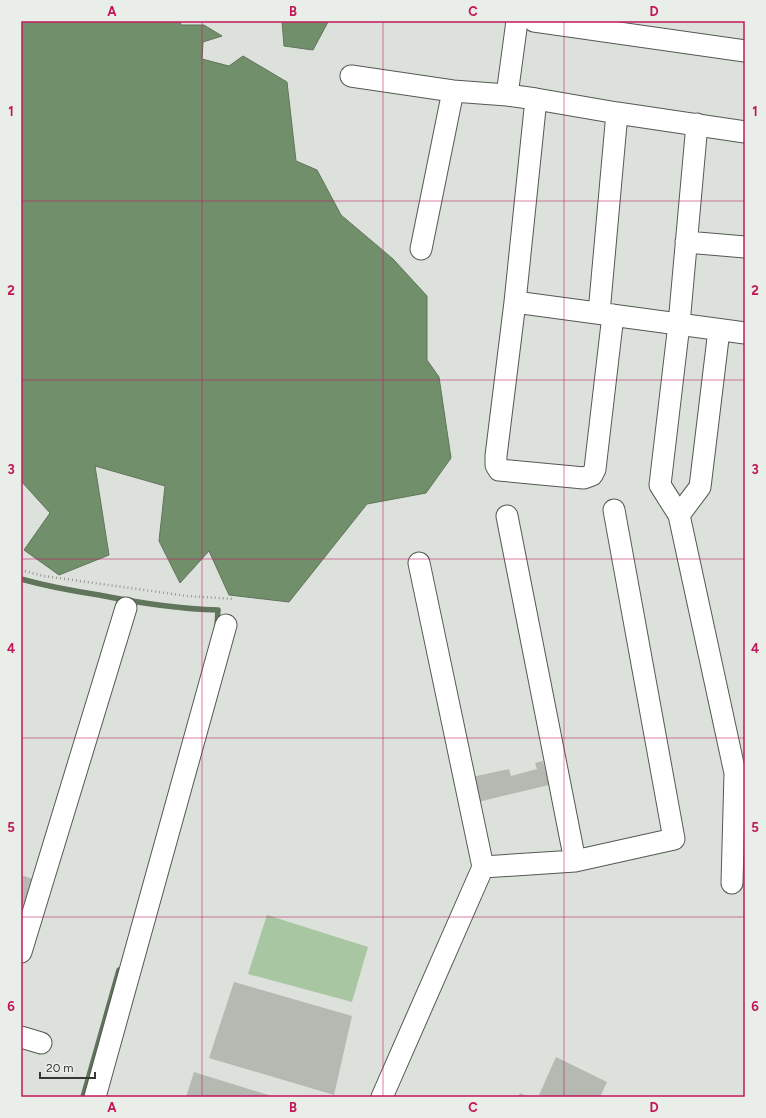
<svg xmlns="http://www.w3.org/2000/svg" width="766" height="1118" font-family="Figtree,sans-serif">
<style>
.green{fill:#a8c6a1}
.water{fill:#728f6c;stroke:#60755b}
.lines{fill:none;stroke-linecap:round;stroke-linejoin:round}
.stream{stroke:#60755b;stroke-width:5.5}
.building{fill:#b4b9b2}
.street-casing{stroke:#545953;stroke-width:23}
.path{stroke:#949893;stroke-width:2.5;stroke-dasharray:1 3;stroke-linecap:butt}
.street{stroke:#fff;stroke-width:21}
.grid{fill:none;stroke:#c2185b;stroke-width:1;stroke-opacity:0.55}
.neatline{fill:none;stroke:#c2185b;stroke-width:1.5}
.grid-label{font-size:13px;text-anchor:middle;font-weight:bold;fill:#c2185b}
</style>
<rect width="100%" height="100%" fill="#dce2db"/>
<path class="green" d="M267 915 368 947 352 1002 248 974Z"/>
<path class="water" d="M21 21H180L181 25H204L222 36 203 42 202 59 229 66 243 56 287 82 296 161 317 170 341 215 393 259 427 296V360L439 377 451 458 426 493 367 504 289 602 229 595 209 551 180 583 159 541 165 486 95 466 109 555 59 575 24 550 50 513 21 481Z
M282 21H328V22L313 50 284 46Z"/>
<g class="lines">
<path class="stream" d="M21 579C46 586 73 591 99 595 139 603 178 609 218 610L217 626
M83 1097 119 970"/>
</g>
<path class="building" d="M543 761 549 785 478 802 472 777 509 769 511 776 537 769 535 763Z
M21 875 36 880 28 907 21 905Z
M234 982 352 1016 334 1095 209 1058Z
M556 1057 607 1082 600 1097H544L539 1095Z
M194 1072 275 1097H186Z
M520 1093 528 1097H518Z"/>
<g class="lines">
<defs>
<path id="street" d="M534 21 745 51
M351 76 453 91 507 95 536 99 617 113 745 132
M507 95 517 21
M536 99 515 302 496 456V465L499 470 584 478 592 475 595 469 613 315
M697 124 679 324 660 485 679 515 735 773 732 883
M686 242 745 247
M421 249 453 91
M515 302 745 333
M599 313 617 113
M679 515 700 487 719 330
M507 516 575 861
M419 563 483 867
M21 952 126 608
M21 1037 41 1043
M95 1097 226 625
M382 1097 483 867 575 861 674 839 614 510"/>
</defs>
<use href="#street" class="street-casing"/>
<path class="path" d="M21 570 44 576 187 596 234 599"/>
<use href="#street" class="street"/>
</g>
<path class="grid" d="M202 21V1097M383 21V1097M564 21V1097M21 201H745M21 380H745M21 559H745M21 738H745M21 917H745"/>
<rect width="766" height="1118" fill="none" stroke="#e9efe8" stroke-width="44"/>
<path d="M40 1072v6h55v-6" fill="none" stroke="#353734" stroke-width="2"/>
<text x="46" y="1072" font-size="12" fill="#353734" stroke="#e9efe8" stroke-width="3" paint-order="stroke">20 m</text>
<rect x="22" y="22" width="722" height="1074" class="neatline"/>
<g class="grid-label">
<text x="112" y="16">A</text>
<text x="293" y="16">B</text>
<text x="473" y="16">C</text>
<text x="654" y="16">D</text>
<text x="11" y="116">1</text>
<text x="755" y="116">1</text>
<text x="11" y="295">2</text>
<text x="755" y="295">2</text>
<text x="11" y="474">3</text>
<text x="755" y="474">3</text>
<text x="11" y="653">4</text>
<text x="755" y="653">4</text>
<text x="11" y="832">5</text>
<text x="755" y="832">5</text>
<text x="11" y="1011">6</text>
<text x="755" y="1011">6</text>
<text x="112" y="1112">A</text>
<text x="293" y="1112">B</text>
<text x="473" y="1112">C</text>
<text x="654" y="1112">D</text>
</g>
</svg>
